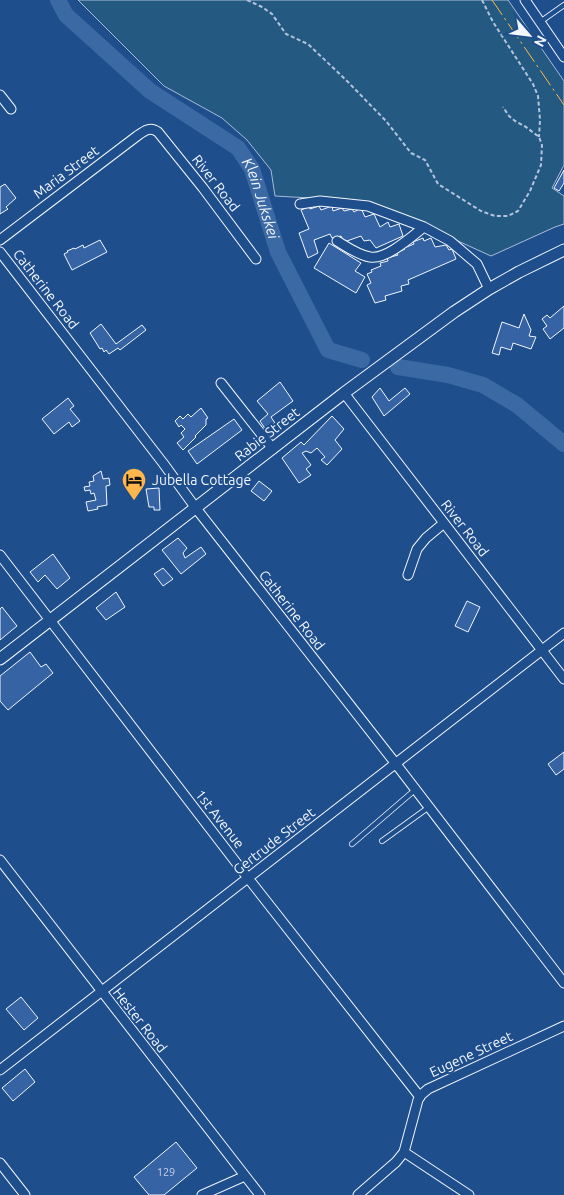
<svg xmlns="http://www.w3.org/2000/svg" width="564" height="1195" font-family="Ubuntu,sans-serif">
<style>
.green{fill:#245a82;stroke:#a8bbd7}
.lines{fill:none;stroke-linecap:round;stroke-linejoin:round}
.river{stroke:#3b69a3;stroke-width:16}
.building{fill:#3563a3;stroke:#f2f6ff}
.lane-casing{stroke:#f2f6ff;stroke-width:6}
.street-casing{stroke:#f2f6ff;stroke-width:11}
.secondary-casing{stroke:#f2f6ff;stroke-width:13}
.path{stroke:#b3c4dc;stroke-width:2;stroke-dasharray:4 2.5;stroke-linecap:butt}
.lane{stroke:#1f4e8c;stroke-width:4.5}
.street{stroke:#1f4e8c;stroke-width:9}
.secondary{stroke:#1f4e8c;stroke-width:11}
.power{stroke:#ffb74d;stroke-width:1;stroke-dasharray:18 4 2.5 4;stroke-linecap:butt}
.labels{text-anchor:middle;stroke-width:4;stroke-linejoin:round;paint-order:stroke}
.number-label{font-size:11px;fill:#c3d1e8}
.street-label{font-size:14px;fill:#f2f6ff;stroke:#1f4e8c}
.poi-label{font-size:14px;fill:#f2f6ff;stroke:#1f4e8c;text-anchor:start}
.water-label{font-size:15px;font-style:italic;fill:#f2f6ff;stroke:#1f4e8c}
</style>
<rect width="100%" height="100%" fill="#1f4e8c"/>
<path class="green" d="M78 0H508L564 81V165L552 188 564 196V224L555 227 491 256 414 221 363 201 275 196 271 170 247 140 222 118 164 86Z"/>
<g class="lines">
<g class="river">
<path id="s1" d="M58 0 66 15 150 91 238 148 252 169 278 252 328 350 362 360"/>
<path d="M398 367 448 375 483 385 517 405 564 444"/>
</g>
</g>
<path class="building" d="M564 170V183L559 191 554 188Z
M5 184 16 198 6 207 8 209 0 214V187Z
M319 206 321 210 332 206 333 211 342 208 344 211 352 209 354 212 361 208 365 217 374 214 380 227 388 222 390 227 399 224 403 236 376 248 370 240 364 241 361 236 344 242 341 236 332 238 330 234 314 240 318 253 308 258 299 233 309 229 301 210 309 207 310 209Z
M423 238 424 241 431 238 435 247 446 245 449 250 452 249 456 259 408 280 409 284 401 286 402 291 385 296 386 300 375 303 367 285 371 283 367 274 372 272 371 270 381 266 380 263 388 261 387 258 398 255 397 253 405 249 404 248 414 244 413 242Z
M100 240 107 252 72 270 64 254 68 252 67 251 74 248 75 249 83 245 84 248Z
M329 243 361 263 355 271 365 277 356 293 314 268Z
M564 306V328L550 339 543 329 547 326 542 319 547 315 550 318Z
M524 314 531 330 529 336 536 337 531 349 513 343 511 350 501 347 499 355 492 353 502 322 519 328Z
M101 324 116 344 142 325 146 330 120 350 118 348 109 354 106 350 104 352 102 348 100 349 90 333Z
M280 382 293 401 271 417 275 423 266 430 260 421 268 414 257 401Z
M380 388 389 401 405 388 410 394 384 416 372 397Z
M68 398 74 406 70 409 80 421 72 427 69 422 54 434 42 419Z
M201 408 208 418 206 419V425L195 436 196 437 183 450 177 443 184 437 181 433 185 429 181 425 179 427 175 421 180 416 183 419 188 414 191 417Z
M332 416 344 429 335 440 342 449 327 465 321 460 325 457 317 448 311 453 306 451 302 453 311 465 306 469 311 475 299 483 282 458 301 442 304 445Z
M234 419 242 430 197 464 188 451Z
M101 471 103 479 109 478 110 485 106 486 107 505 97 507 98 509 88 511 86 502 96 500 94 493 91 494 90 490 85 491 84 487 90 486 89 482 94 481 93 476Z
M259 481 272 491 264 501 251 491Z
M159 488 160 510H154V507H149L146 489Z
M178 538 187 548 183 553 185 558 201 547 206 554 181 574 162 550Z
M53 554 70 578 57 589 45 575 38 582 30 572Z
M163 568 173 579 163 586 154 574Z
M116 592 125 607 106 620 96 608Z
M467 601 480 607 468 632 455 626Z
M2 607 17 626 0 640V609Z
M30 652 41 667 46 664 53 673 8 710 0 701V676Z
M564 752V769L556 775 548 764Z
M21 997 38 1018 24 1030 6 1009Z
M25 1069 35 1082 13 1101 2 1088Z
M176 1142 197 1168 164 1195H149L134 1177Z"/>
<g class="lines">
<defs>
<path id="lane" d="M540 22 564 5
M382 841 429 807
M352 844 416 789"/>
<path id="street" d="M525 0 564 57
M0 95 11 109
M300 204 320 201 368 206 424 227 450 241 477 264 489 289
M0 240 137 136C144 131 150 126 158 132L203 188 256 259
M337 241C347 247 358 255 370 257 386 260 411 237 424 227
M0 252 163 463 195 507 396 764 564 983
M221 383 273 449
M344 393 564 679
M0 555 248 878 420 1097
M408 575 417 549 426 538 444 523
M0 860 260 1195
M0 1070 564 633
M404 1152 469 1195
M0 1163 25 1195
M202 1195 245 1176
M358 1195 396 1162 404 1152 418 1100 421 1095 428 1089 564 1026"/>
<path id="secondary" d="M0 659 344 393 454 312 489 289 519 272 564 250"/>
</defs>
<use href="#lane" class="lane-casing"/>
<use href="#street" class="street-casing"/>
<use href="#secondary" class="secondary-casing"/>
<path class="path" d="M247 0 262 7 272 14 286 34 308 44 348 82 386 121 411 153 425 160 438 184 481 211 495 216H508L518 211 530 191 541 165 542 145 539 137 526 127 515 121 509 116 503 107
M482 0 493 22 533 84 538 96 540 120 539 137"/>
<use href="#lane" class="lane"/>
<use href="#street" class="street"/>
<use href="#secondary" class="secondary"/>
<path class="power" d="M492 0 564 105"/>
</g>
<defs>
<symbol id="hotel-pin" viewBox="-11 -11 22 30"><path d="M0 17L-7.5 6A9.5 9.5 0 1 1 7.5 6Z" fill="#ffb74d" stroke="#1f4e8c"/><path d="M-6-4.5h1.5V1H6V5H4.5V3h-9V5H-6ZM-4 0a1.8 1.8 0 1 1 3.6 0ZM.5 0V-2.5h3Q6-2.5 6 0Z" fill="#111"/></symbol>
</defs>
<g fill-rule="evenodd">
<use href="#hotel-pin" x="120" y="466" width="28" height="38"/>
</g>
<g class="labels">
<g class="number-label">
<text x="166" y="1176">129</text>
</g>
<g class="street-label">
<text transform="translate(66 172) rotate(-37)" y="5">Maria Street</text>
<text transform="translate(216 183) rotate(52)" y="5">River Road</text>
<text transform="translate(46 289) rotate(52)" y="5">Catherine Road</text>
<text transform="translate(267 434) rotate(-38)" y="5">Rabie Street</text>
<text transform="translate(465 528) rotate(52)" y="5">River Road</text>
<text transform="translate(292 610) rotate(52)" y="5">Catherine Road</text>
<text transform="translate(220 819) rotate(52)" y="5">1st Avenue</text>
<text transform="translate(274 841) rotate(-38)" y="5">Gertrude Street</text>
<text transform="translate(140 1020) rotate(52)" y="5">Hester Road</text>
<text transform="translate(471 1054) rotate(-25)" y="5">Eugene Street</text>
</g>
<g class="poi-label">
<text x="152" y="485">Jubella Cottage</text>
</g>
<g class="water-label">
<text dy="5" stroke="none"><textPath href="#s1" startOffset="291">Klein Jukskei</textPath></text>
</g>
</g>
<g transform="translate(529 35) rotate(118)" stroke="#1f4e8c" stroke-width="4" paint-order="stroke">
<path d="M0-4L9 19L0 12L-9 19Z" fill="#f2f6ff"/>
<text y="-8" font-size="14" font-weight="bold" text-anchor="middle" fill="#f2f6ff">N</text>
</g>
</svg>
